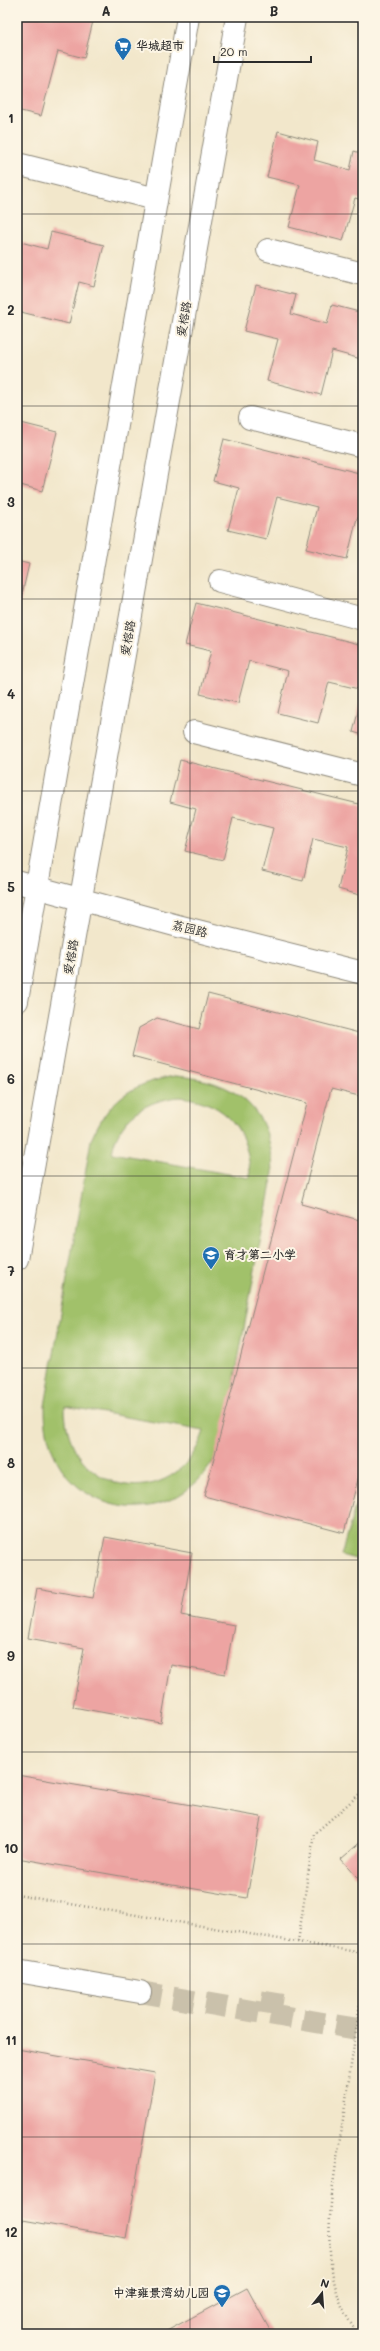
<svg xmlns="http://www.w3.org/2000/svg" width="380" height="2351" font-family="Mali,'LXGW WenKai TC',sans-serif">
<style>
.green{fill:#a1c16a;stroke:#66764a;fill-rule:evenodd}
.building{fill:#eda4a2}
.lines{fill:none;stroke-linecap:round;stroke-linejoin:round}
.minor-tunnel{stroke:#cac1ab;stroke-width:22;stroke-dasharray:22 11;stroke-linecap:butt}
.minor-casing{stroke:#8e897b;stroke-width:24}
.path{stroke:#8e897b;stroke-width:2.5;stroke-dasharray:1 3;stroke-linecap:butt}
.minor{stroke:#fff;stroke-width:22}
.grid{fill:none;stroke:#2b2b2b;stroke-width:1;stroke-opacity:0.55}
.labels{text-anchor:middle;stroke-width:4;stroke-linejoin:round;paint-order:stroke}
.poi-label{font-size:12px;font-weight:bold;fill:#2b2b2b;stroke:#fcf5e5;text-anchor:start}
.street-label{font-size:12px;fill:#2b2b2b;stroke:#fcf5e5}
.neatline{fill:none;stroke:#2b2b2b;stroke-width:1.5}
.grid-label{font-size:13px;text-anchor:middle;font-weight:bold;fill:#2b2b2b}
</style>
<rect width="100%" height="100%" fill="#fcf5e5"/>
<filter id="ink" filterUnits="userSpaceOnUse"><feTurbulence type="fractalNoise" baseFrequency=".025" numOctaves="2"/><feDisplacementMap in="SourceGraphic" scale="8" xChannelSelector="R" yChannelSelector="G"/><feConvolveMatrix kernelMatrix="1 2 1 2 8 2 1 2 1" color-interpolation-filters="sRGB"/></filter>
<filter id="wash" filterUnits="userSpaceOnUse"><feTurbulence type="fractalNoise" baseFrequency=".012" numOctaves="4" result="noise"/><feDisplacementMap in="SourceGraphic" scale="16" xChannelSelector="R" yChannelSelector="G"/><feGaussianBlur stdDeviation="0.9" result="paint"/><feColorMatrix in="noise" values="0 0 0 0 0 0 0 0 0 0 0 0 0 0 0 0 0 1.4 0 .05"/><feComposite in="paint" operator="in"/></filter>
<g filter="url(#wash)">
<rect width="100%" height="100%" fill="#f2e7cb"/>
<path class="green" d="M175 1076C237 1080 272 1109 273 1173L223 1441C182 1547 42 1519 45 1406L91 1140C108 1100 132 1083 175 1076ZM180 1097C228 1102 250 1132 250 1178L112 1153C118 1118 146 1100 180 1097ZM65 1406 204 1431C176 1517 64 1496 65 1406Z
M363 1480V1561L341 1555Z"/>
<g id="blocks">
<path class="building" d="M17 17H94L84 58 58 51 41 116 17 110Z
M278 131 318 142 314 160 350 170 354 151 363 154V200L355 198 343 241 289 227 300 185 267 177Z
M51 232 104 245 94 286 79 282 69 324 17 311V241L47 249Z
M256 285 296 295 291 314 327 324 332 305 363 313V350L361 359 332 351 321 395 267 381 278 339 244 331Z
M17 422 57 432 42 491 17 484Z
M224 439 363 474V519L357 518 347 559 306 549 317 507 277 497 266 539 228 530 239 488 213 481Z
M17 561 29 564 18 612H17Z
M196 603 363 645V690L329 682 318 723 278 713 288 671 249 661 238 703 200 694 211 651 185 645Z
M362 696H363V735L353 732Z
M180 760 363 805V896L338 889 348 847 313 839 303 881 262 871 273 828 233 818 223 860 185 851 196 809 170 802Z
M208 994 363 1034V1097L331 1089 301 1204 363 1221V1460L344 1533 204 1496 307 1103 132 1056 139 1028 157 1018 199 1029Z
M105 1537 192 1553 181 1615 234 1625 225 1674 171 1665 161 1723 73 1707 84 1648 28 1638 37 1588 93 1598Z
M17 1775 261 1817 247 1898 17 1858Z
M363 1840V1884L341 1859Z
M17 2049 155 2073 126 2238 17 2219Z
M247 2288 272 2334H161Z"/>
</g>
</g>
<g filter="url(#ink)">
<use href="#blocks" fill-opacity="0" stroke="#8e897b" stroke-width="1"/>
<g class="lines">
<path class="minor-tunnel" d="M140 1992 363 2030
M270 2014 275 1983"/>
<defs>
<path id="minor" d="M17 164 156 199
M268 250 363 274
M250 418 363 446
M220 581 363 619
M194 732 363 775
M17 882 178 926 363 973
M17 1001 188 17
M17 1259 237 17
M17 1971 140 1992"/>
</defs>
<use href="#minor" class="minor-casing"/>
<path class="path" d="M17 1895 363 1953
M298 1942 314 1834 363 1791
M358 2334C312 2273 333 2188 343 2119 350 2074 356 2029 363 1983"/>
<use href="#minor" class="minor"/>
</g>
</g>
<path class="grid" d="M190 17V2334M17 214H363M17 406H363M17 599H363M17 791H363M17 983H363M17 1176H363M17 1368H363M17 1560H363M17 1752H363M17 1944H363M17 2137H363"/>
<defs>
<symbol id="supermarket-pin" viewBox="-11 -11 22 30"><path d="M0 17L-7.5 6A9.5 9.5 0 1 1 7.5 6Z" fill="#1f6fb2" stroke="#fcf5e5"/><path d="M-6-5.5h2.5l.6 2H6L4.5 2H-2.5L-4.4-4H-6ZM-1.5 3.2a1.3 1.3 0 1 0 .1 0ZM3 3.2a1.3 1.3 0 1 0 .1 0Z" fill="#fff"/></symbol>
<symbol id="school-pin" viewBox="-11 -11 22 30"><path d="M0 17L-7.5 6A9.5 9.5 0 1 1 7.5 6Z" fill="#1f6fb2" stroke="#fcf5e5"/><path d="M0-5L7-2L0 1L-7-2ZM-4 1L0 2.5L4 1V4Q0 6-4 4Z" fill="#fff"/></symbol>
</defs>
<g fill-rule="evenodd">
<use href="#supermarket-pin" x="113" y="36" width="20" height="27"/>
<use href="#school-pin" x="201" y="1245" width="20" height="27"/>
<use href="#school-pin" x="212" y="2283" width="20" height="27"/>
</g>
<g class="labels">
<g class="poi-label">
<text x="136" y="50">华城超市</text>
<text x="224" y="1259">育才第二小学</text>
<text x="209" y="2297" text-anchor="end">中津雍景湾幼儿园</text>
</g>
<g class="street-label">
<text transform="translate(184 319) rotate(-80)" y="4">爱榕路</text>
<text transform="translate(128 638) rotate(-80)" y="4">爱榕路</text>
<text transform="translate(190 929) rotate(14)" y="4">荔园路</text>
<text transform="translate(71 957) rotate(-80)" y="4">爱榕路</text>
</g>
</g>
<rect width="380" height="2351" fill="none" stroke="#fcf5e5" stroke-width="44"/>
<g transform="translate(322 2293) rotate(17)" stroke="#fcf5e5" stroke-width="3" paint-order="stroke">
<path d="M0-3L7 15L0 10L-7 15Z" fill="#2b2b2b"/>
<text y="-6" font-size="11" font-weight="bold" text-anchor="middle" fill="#2b2b2b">N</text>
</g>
<path d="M214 56v6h97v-6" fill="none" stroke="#2b2b2b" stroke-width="2"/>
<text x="220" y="56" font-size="12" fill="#2b2b2b" stroke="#fcf5e5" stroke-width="3" paint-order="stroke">20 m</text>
<rect x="22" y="22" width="336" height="2307" class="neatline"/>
<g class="grid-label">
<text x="106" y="16">A</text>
<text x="274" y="16">B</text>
<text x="11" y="123">1</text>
<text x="11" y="315">2</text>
<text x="11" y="507">3</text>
<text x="11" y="699">4</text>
<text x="11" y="892">5</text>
<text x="11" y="1084">6</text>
<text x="11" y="1276">7</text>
<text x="11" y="1468">8</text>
<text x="11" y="1661">9</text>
<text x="11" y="1853">10</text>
<text x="11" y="2045">11</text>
<text x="11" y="2237">12</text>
</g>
</svg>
